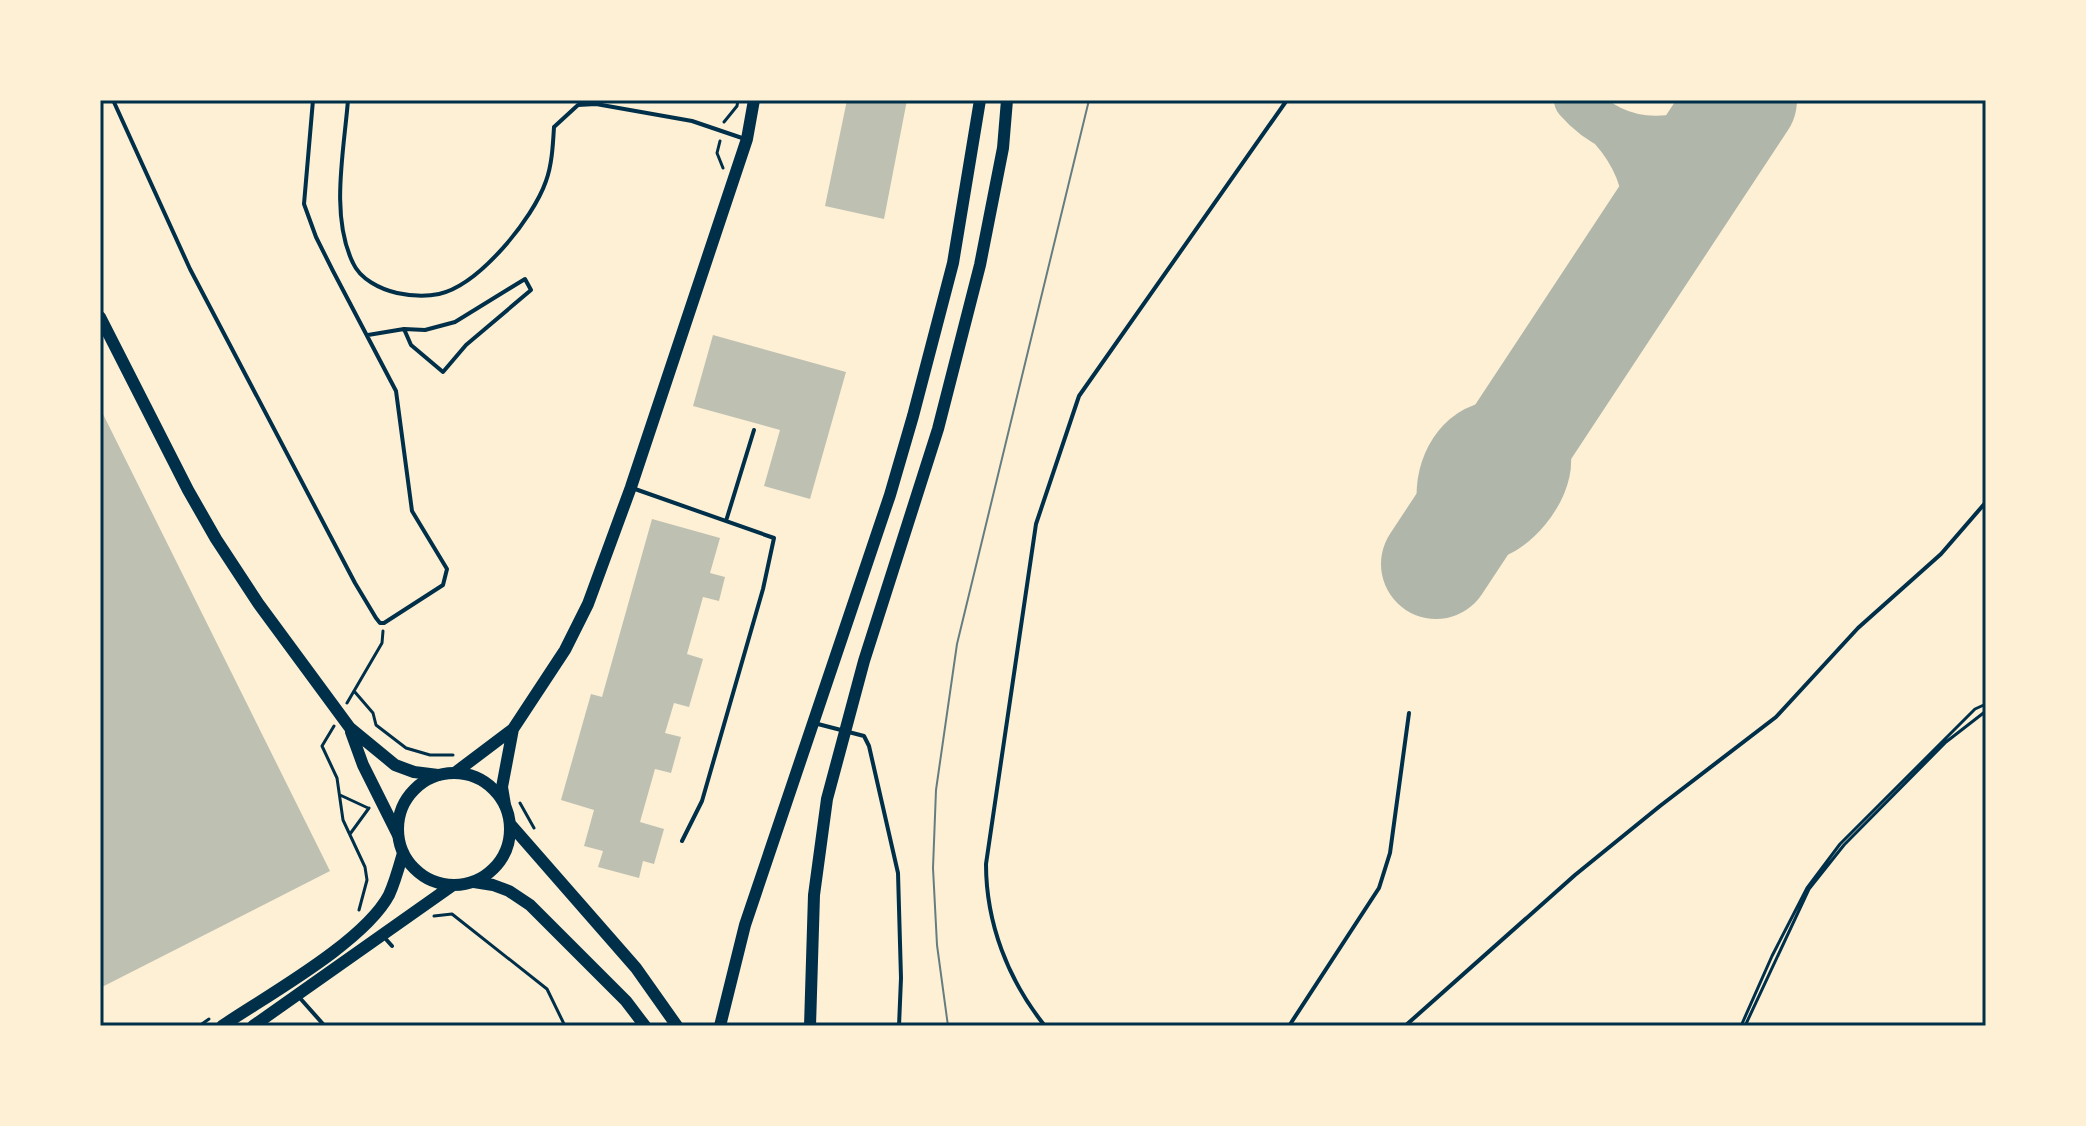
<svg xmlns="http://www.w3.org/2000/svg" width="2086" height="1126" font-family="'Nunito Sans',sans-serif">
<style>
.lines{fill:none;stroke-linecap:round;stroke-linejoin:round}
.taxiway{stroke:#b1b6ab;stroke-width:44}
.runway{stroke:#b1b6ab;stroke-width:110}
.building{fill:#bec0b2}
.path{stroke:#003049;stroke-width:3}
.service{stroke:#003049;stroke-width:4}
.primary{stroke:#003049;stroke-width:12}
.trunk{stroke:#003049;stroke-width:12}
.tram{stroke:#657d81;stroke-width:2}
.neatline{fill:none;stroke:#003049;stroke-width:3}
</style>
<rect width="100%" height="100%" fill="#fdf0d5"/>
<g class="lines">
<path class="taxiway" d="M1576 100C1622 153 1691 147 1741 102
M1611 129C1643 165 1653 208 1640 254
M1512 418C1517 419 1526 419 1530 422 1534 424 1535 428 1538 431 1566 462 1536 511 1507 530 1491 541 1471 541 1453 538 1450 531 1444 523 1442 515 1431 482 1448 438 1481 426 1491 422 1502 420 1512 418Z"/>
<path class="runway" d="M1436 564 1742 100"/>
</g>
<path class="building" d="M847 100H907L884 219 825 206Z
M713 335 846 372 810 499 764 486 780 430 693 406Z
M100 408 330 871 100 988Z
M652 519 720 538 710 573 725 577 719 601 703 597 687 654 703 659 689 707 674 703 665 733 681 737 671 773 655 769 640 822 664 829 654 864 643 861 639 878 598 867 603 851 584 846 594 810 561 800 591 694 602 697Z"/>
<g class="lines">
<path class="path" d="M724 122 737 106 738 100
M720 141 717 153 723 168
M354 691 373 713 376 725 406 748 430 755H453
M347 703 382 643 383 631
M334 726 322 746 337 778 343 820 365 867 367 880 359 910
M340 795 368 808
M520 803 534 828
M350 834 369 808
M434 916 452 914 547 989 565 1026
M199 1026 209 1019
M1741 1026 1772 956 1807 888 1840 844 1975 709 1986 704
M1745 1026 1809 889 1844 845 1946 742 1986 711"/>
<path class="service" d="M113 100 190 269 355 583 376 618 380 623H384L443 585 447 569 412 511 396 391 333 271 316 237 304 204 313 100
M348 100C344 151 330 216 353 263 360 279 380 289 397 293 411 296 425 297 439 294 479 285 533 219 546 181 552 165 553 144 554 127L578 105 596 104 692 121 745 139
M368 335 404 329 425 330 455 322 525 279 531 290 466 345 443 372 411 345 404 329
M635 489 774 538 763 589 702 801 682 841
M726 521 754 430
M814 723 864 736 869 746 898 873 901 978 899 1026
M384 937 392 946
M299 997 323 1024
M1045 1026C1008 980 986 923 986 864L1036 524 1079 396 1287 100
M1289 1026 1379 888 1390 853 1409 713
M1405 1026 1575 875 1660 806 1776 717 1858 628 1941 554 1986 502"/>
<path class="primary" d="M100 317 188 490 216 539 258 603 350 728 395 765 414 772 438 775
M351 732 363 765 398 835
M456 772 513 729 565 650 588 604 631 487 747 139 754 100
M505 805 502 787 513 729"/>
<path class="trunk" d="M398 829a56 56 0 1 1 112 0a56 56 0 1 1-112 0Z
M510 824 636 968 677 1026
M474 882 493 885 509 891 530 905 626 1001 645 1026
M222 1026C268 995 364 942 389 895 395 882 399 867 403 853
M253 1026 453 885
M720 1026 745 925 890 495 913 416 953 263 980 100
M810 1026 814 895 827 799 864 661 938 429 980 265 1003 148 1007 100"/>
<path class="tram" d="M948 1026 937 945 933 868 936 790 957 644 1089 100"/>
</g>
<rect width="2086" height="1126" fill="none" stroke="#fdf0d5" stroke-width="204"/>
<rect x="102" y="102" width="1882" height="922" class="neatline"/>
</svg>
